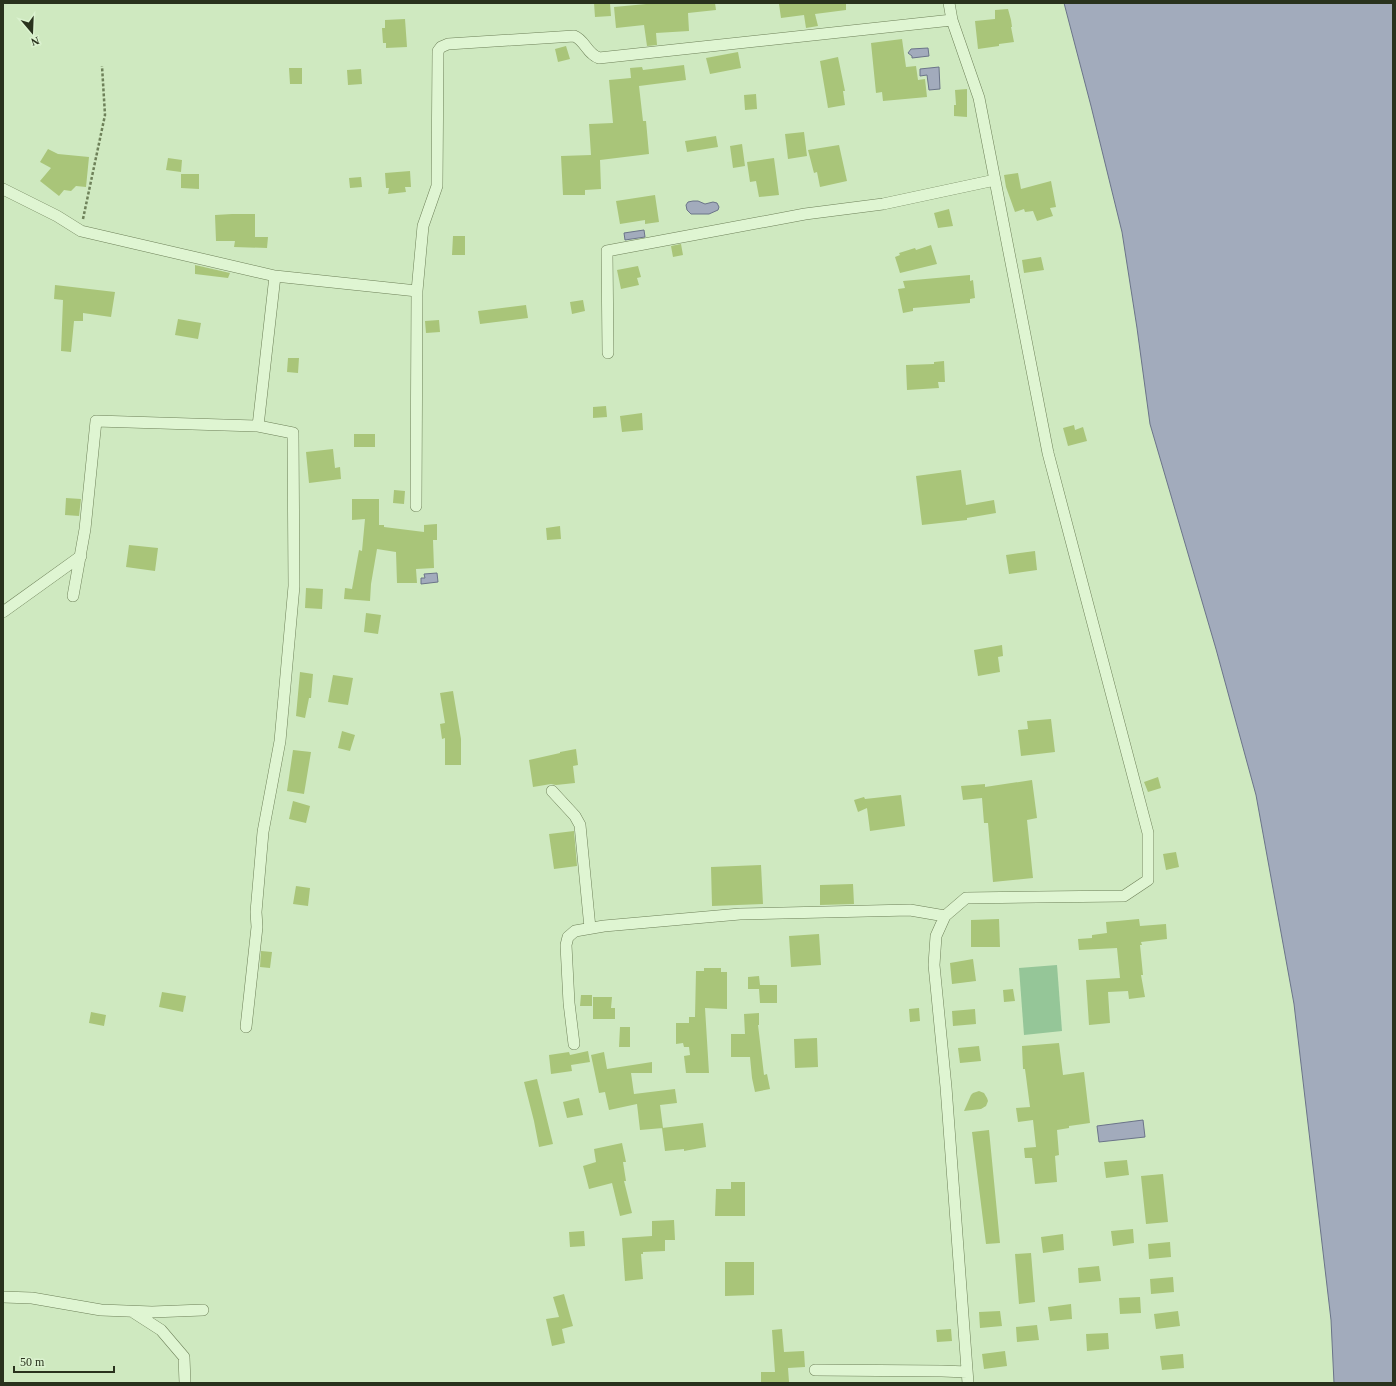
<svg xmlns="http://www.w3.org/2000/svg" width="1396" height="1386" font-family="'Times New Roman',serif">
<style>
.green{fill:#95c698}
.water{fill:#a2abbc;stroke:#6b7489}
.building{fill:#a9c579}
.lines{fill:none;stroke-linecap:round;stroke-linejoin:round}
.street-casing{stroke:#6e8159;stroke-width:12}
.path{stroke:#6e8159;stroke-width:2.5;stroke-dasharray:3 2;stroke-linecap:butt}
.street{stroke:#dff5d2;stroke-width:11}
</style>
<rect width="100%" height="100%" fill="#cfe9c0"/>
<path class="green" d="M1057 965 1062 1031 1024 1035 1019 968Z"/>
<path class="water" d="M1064 3H1393V1383H1334L1331 1320 1294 1004 1256 795 1216 649 1150 424 1137 328 1122 232 1091 106Z
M928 48 929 56 912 58V56L908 53 911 49Z
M939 67 940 89 929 90 927 75 920 76V69Z
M693 201H698L705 204 713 202 717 203 719 207 718 210 709 214H691L687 210 686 205 688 202Z
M644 230 645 237 625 240 624 233Z
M437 573 438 582 421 584V578H425L424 574Z
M1143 1120 1145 1137 1099 1142 1097 1126Z"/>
<path class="building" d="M594 3H610L611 16 595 17Z
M657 3H715L716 10 688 13 689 31 656 33 657 45 647 46 644 25 616 28 614 7Z
M785 3H846V10L815 14 818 26 806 28 804 15 781 18 779 4Z
M1008 9 1011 20 1012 27H1011L1014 42 999 44V46L978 49 975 21 995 19V10Z
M405 19 407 47 386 48V43H383L382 28H385V20Z
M902 39 906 67 916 66 918 80 925 79 927 97 883 101 882 92 876 93 871 43Z
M566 46 570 59 558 62 555 49Z
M738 52 741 68 710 74 706 58Z
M838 57 845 91H843L845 105 828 108 820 61Z
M684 65 686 80 639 86 643 121H646L649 154 600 160 601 189 585 190V195H563L561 156 591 155 589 124 613 123 609 80 631 78 630 68 642 67 643 70Z
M289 68H302V84H290Z
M361 69 362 84 348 85 347 70Z
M967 89V117L954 116V105H956L955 90Z
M756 94 757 109 745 110 744 95Z
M804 132 807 156 788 159 785 134Z
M716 136 718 147 687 152 685 141Z
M742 144 745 166 733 168 730 146Z
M839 145 847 181 820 187 817 172 814 173 808 150Z
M48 149 58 154 89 157 86 187 76 186 71 191 64 190 59 196 40 181 51 168 40 162Z
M168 158 182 160 181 172 166 170Z
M774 158 779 195 759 197 756 181 750 182 747 162Z
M410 171 411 187H405L406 192 388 194 389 188H386L385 173Z
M1018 173 1021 189 1051 181 1056 207 1050 208 1053 216 1037 221 1033 211 1025 212 1024 209 1015 212 1006 187 1004 175Z
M181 174H199V189L181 188Z
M361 177 362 187 350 188 349 178Z
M655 195 659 222 645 224V220L620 224 616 201Z
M949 209 953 226 938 228 934 213Z
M232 214H255V237H268L267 248 234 247 235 241H216L215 215Z
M453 236H465V255H452Z
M681 244 683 255 673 257 671 246Z
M931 245 937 264 900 273 895 257 900 255 899 253 915 248 916 250Z
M1041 257 1044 270 1024 273 1022 260Z
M195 265 230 273 228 278 195 274Z
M638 266 641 277 637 278 639 285 621 289 617 270Z
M970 275V281L973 280 975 298 970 299V303L913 308V311L903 313 898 289 905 288 903 281Z
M55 285 115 292 111 317 83 313V321H74L71 352 61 351 63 300 54 299Z
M583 300 585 311 572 314 570 302Z
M526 305 528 318 480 324 478 311Z
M178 319 201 323 198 339 175 335Z
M439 320 440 332 426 333 425 321Z
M288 358H299L298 373 287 372Z
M944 361 945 382H938L939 388 907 390 906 365 934 364V362Z
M606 406 607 417 593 418V407Z
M642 413 643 430 622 432 620 416Z
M1074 425 1075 430 1083 427 1087 441 1068 446 1063 428Z
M354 434H375V447H354Z
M333 449 335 468 340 467 341 479 309 483 306 452Z
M961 470 966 505 994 500 996 513 967 518V520L922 525 916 476Z
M394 490 405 491 404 504 393 503Z
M66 498 81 499 79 516 65 515Z
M352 499H379V525H384V527L424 532V525L437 524V540H433L434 568 416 569 417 583H397L396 552 377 549 371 584 370 601 344 599 345 588 352 589 359 550 362 551 365 519 352 520Z
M560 526 561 539 547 540 546 528Z
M129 545 158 548 155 571 126 567Z
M1035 551 1037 570 1009 574 1006 555Z
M306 588 323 589 322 609 305 608Z
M366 613 381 615 378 634 364 632Z
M1002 645 1003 656 998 657 1000 672 978 676 974 650Z
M300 672 313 674 311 698H309L305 718 296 716Z
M333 675 353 678 348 705 328 702Z
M453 691 461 739V765H445V738L442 739 440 724 445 723 440 693Z
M1051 719 1055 752 1021 756 1018 730 1028 729 1027 721Z
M342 731 355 735 350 751 338 748Z
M576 749 578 765 573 766 575 783 556 785 551 784 533 787 529 760 560 753V752Z
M293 750 311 752 304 794 287 791Z
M1158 777 1161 788 1148 792 1144 782Z
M1032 780 1037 818 1027 820 1033 878 993 882 988 823H984L982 798 963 800 961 786 985 784V787Z
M901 795 905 826 870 831 867 808 858 812 854 800 864 797 865 799Z
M293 801 310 806 306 823 289 819Z
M574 831 577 866 554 869 549 834Z
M1176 852 1179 867 1166 870 1163 854Z
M761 865 763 904 712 906 711 867Z
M853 884 854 904 820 905V885Z
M296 886 310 888 308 906 293 904Z
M999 919 1000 947H971V920Z
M1139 919 1140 926 1166 924 1167 939 1141 942 1142 945H1140L1143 975H1141L1145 997 1129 999 1128 991 1108 992 1110 1023 1089 1025 1086 980 1120 978 1117 948 1079 950 1078 939 1092 938V935L1107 933 1106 922Z
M819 934 821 965 791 967 789 936Z
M261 951 272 952 270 968 260 967Z
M973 959 976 981 952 984 950 963Z
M704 968H721V972H727V1009L705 1008 709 1073H686L684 1056 690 1055 689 1047H684L683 1043 676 1044V1023H689V1017H695L696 971H704Z
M759 976 760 985H777V1003H760L759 989H748V977Z
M1013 989 1015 1001 1004 1002 1003 990Z
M162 992 186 996 183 1012 159 1007Z
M581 995H592V1006H580Z
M593 997H612L611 1008H615V1019H593Z
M919 1008 920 1021 910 1022 909 1009Z
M975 1009 976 1024 953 1026 952 1011Z
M91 1012 106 1015 104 1026 89 1023Z
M759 1013V1025H758L764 1075 767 1074 770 1089 755 1092 752 1078 750 1057H731V1034H745L744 1014Z
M620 1027H630V1047H619Z
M817 1038 818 1067 795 1068 794 1039Z
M1059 1043 1063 1075 1084 1072 1090 1123 1069 1126V1128L1057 1130 1059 1155 1055 1156 1057 1182 1035 1184 1032 1158H1025L1024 1148 1036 1147 1033 1120 1018 1122 1016 1108 1030 1107 1025 1069H1023L1022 1046Z
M979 1046 981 1061 960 1063 958 1048Z
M588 1051 590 1062 571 1065 572 1071 551 1074 549 1055 569 1052 570 1055Z
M604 1052 607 1069 652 1062V1073H631L634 1094 675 1089 677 1103 660 1105 663 1128 640 1130 637 1104 609 1110 605 1092 599 1093 591 1055Z
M537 1079 553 1144 539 1147 534 1121 524 1082Z
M979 1091 984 1093 987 1098 988 1101 986 1106 981 1109 964 1111 971 1095 973 1093Z
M579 1098 583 1115 567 1118 563 1102Z
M703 1123 706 1147 684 1151V1149L665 1151 662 1128Z
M989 1130 1000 1243 986 1244 972 1132Z
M622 1143 626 1162H623L626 1181H624L632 1213 620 1216 612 1183 589 1189 583 1166 596 1162 594 1149Z
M1127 1160 1129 1175 1106 1178 1104 1162Z
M1163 1174 1168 1222 1146 1224 1141 1176Z
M731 1182H745V1216H715L716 1189H731Z
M674 1220 675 1240H665V1251L643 1252V1254H641L643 1279 625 1281 622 1238 652 1236V1221Z
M1133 1229 1134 1243 1113 1246 1111 1231Z
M584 1231 585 1246 570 1247 569 1232Z
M1063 1234 1064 1250 1043 1253 1041 1237Z
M1170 1242 1171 1257 1149 1259 1148 1244Z
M1031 1253 1035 1302 1019 1304 1015 1254Z
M725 1262H754V1295L725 1296Z
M1099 1266 1101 1281 1079 1283 1078 1268Z
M1173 1277 1174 1292 1151 1294 1150 1279Z
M564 1294 573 1326 562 1329 565 1343 552 1346 546 1319 559 1317 553 1297Z
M1140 1297 1141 1313 1120 1314 1119 1298Z
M1071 1304 1072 1319 1050 1321 1048 1307Z
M1000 1311 1002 1326 980 1328 979 1312Z
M1178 1311 1180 1326 1156 1329 1154 1314Z
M1037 1325 1039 1340 1017 1342 1016 1327Z
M782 1329 784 1352 804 1351 805 1367 788 1368 789 1382 761 1383V1372H775L772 1330Z
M951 1329 952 1341 937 1342 936 1330Z
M1108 1333 1109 1349 1087 1351 1086 1334Z
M1005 1351 1007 1366 984 1369 982 1354Z
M1183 1354 1184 1368 1162 1370 1160 1356Z"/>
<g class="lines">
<defs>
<path id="street" d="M949 3 952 20 979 98 1048 453 1148 833V880L1124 896 966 898 945 916 936 936 934 965 946 1087 968 1383
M3 189 57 216 81 231 275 276
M608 353 607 251 805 214 883 204 995 180
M416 506 417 291 423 226 437 186 438 51 441 47 448 44 574 36C585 40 587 54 599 58L952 20
M73 596 85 529 96 421 258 426 275 276 417 291
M3 612 81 556
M552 791 575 816 580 825 590 928
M246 1027 257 927 256 912 263 832 280 741 294 586 293 433 258 426
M574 1044 569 1003 566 945 568 937 575 931 604 926 740 914 910 910 945 916
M3 1297 32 1298 101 1310 152 1312 203 1310
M133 1312 161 1330 184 1357 185 1383
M815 1370 942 1371 967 1372"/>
</defs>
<use href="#street" class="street-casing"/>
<path class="path" d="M83 219 105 115 102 66"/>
<use href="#street" class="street"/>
</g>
<rect width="1396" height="1386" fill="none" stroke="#29321d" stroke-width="8"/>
<g transform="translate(32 32) rotate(161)" stroke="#dbf2cf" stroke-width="3" paint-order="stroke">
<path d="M0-3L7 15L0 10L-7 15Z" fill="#29321d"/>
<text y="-6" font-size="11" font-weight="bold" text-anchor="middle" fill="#29321d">N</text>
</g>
<path d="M14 1366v6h100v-6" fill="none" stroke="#29321d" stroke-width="2"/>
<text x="20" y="1366" font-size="12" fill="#29321d" stroke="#dbf2cf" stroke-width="3" paint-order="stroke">50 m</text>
</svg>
